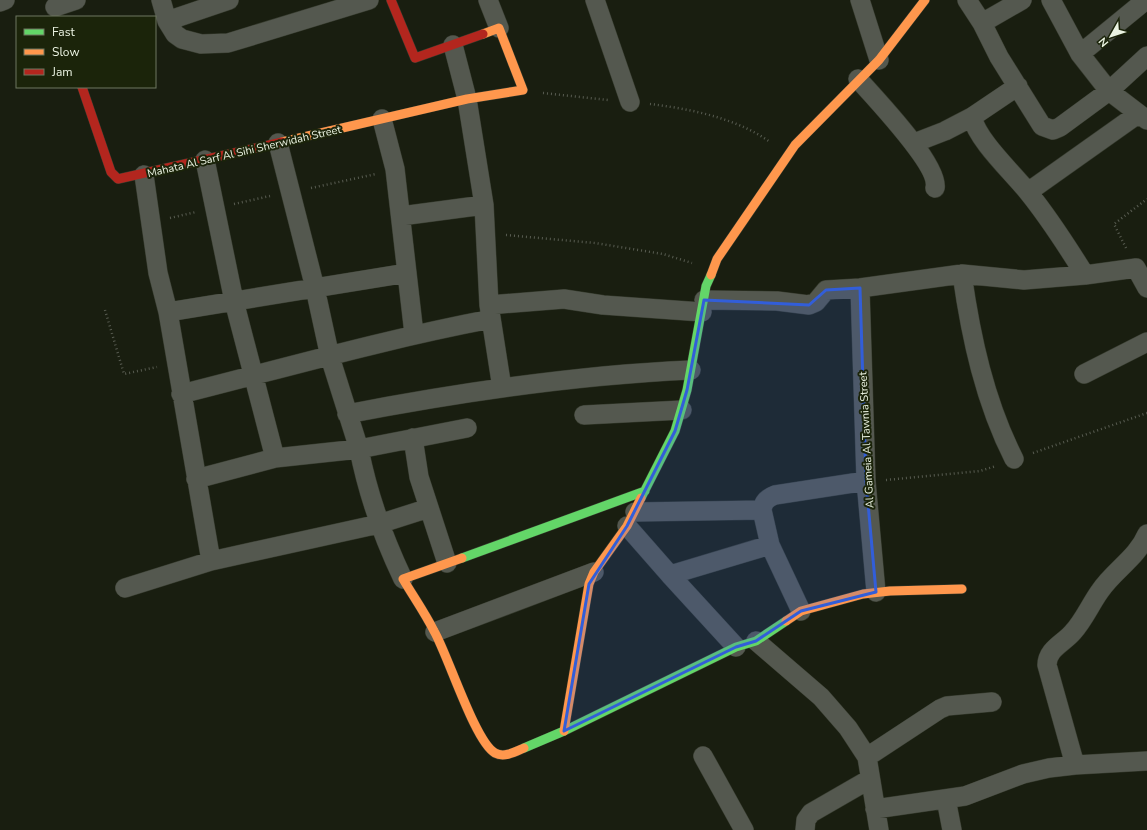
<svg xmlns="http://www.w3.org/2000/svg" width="1147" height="830" font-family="'Nunito Sans',sans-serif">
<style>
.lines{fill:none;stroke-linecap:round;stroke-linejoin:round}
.street-casing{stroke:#363b2e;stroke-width:20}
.fast-casing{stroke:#363b2e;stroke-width:10}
.slow-casing{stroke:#363b2e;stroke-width:10}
.jam-casing{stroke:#363b2e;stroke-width:10}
.path{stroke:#585c51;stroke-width:2.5;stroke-dasharray:1 3;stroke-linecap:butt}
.street{stroke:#54584f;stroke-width:19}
.fast{stroke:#63d668;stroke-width:9}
.slow{stroke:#ff974d;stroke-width:9}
.jam{stroke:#b3261e;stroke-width:9}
.marked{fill:#325ed9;fill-opacity:0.2;stroke:#325ed9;stroke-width:3;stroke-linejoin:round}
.labels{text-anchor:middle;stroke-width:4;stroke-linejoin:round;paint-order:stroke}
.street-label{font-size:11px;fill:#ebf3e2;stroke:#1b240a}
</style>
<rect width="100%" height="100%" fill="#191e10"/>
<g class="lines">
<defs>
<path id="street" d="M161 0 167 21 175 34 182 39 201 44 228 43 369 0
M488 0 499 28
M595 0 630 102
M860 0 879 60
M967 0 982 23 999 57 1042 126 1053 130 1060 127 1109 91 1147 56
M1051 0 1080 54 1109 91 1147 120
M0 2 5 0
M55 7 76 0
M167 21 229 0
M982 23 1022 0
M453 45 467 99 484 205 489 305 502 388
M1080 54 1146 0
M858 79C874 97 940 166 935 188
M972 117C978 141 1011 171 1028 192 1049 218 1067 246 1085 275
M382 119 395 169 414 334
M278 143 315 288 330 357 359 449 467 428
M914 143 945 131 972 117 1018 86
M205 160 234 301 275 458
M144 175 158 273 168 312 407 273
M1028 192 1138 114
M401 216 484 205
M962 274C971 338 985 402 1014 459
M860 288 866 481 876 592
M704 300 777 301 809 305 816 302 826 290 860 288 962 274 1024 280 1085 275 1136 268 1147 288
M489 305 564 299 603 305 702 312
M168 312 211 561
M1084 374 1147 342
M181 394C284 368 386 339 491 319
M347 414C461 392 576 375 691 370
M584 415 682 410
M413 438 419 477 447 563
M196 479 275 458 359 449C368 495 383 537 403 579
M635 512 762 510
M627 526 670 575
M125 588 211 561 379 524 429 508
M801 611 770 545 762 510C763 502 767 498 775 495L866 481
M435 632 594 572
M756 641 821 697 848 728 867 757 879 830
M736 647 670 575 770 545
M703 756 744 830
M867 757 940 709 947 706 992 702
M1075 765 1047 665C1047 649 1064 643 1073 632 1084 620 1090 605 1100 591 1114 570 1137 558 1147 534
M946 799 952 830
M875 809 965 796 1023 774 1049 768 1075 765 1147 761
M805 830 806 820 811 813 870 779"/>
<path id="fast" d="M641 498 675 431 687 390 706 286 711 275
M462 558 645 491
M524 748 564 731 736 647 756 641 786 621"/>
<path id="slow" d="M282 142 467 99 523 90 499 28 483 34
M711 275 717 259 795 145 879 60 925 0
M462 558 403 579C413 596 425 613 434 631 448 655 475 742 495 753 504 758 515 752 524 748
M786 621 801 611 863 594 890 591 962 589
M564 731 589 584 594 572 627 526 641 498"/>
<path id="jam" d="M391 0 415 58 483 34
M82 87 111 172 118 179 282 142"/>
</defs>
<use href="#street" class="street-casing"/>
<use href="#fast" class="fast-casing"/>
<use href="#slow" class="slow-casing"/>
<use href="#jam" class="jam-casing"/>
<path class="path" d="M543 93 608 100
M650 104C691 109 736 118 770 142
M311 188 376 174
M234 204 270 196
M170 218 196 212
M506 235 595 243 663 254 692 263
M1126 248 1114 224 1147 199
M105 310 124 374 157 367
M1033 453 1147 413
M886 480 980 471 996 466"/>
<use href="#street" class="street"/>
<use href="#fast" class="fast"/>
<use href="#slow" class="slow"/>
<use href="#jam" class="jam"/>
</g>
<path class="marked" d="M860 288 866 481 876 592 801 611 756 641 736 647 564 731 589 584 627 526 675 431 687 390 704 300 809 305 826 290Z"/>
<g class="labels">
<g class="street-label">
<text transform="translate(244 151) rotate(-13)" y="4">Mahata Al Sarf Al Sihi Sherwidah Street</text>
<text transform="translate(866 440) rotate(-93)" y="4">Al Gameia Al Tawnia Street</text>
</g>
</g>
<rect x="16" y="16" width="140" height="72" fill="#1b240a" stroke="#6e7760"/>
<rect x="24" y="29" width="20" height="6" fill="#63d668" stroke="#6e7760"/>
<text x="52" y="36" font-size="12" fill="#ebf3e2">Fast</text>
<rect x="24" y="49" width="20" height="6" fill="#ff974d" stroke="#6e7760"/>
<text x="52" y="56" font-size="12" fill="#ebf3e2">Slow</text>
<rect x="24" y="69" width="20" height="6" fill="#b3261e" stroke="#6e7760"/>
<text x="52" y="76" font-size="12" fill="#ebf3e2">Jam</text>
<g transform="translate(1111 36) rotate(231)" stroke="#1b240a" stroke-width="3" paint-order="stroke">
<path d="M0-3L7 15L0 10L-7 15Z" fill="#ebf3e2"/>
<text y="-6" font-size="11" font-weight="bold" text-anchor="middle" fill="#ebf3e2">N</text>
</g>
</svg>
